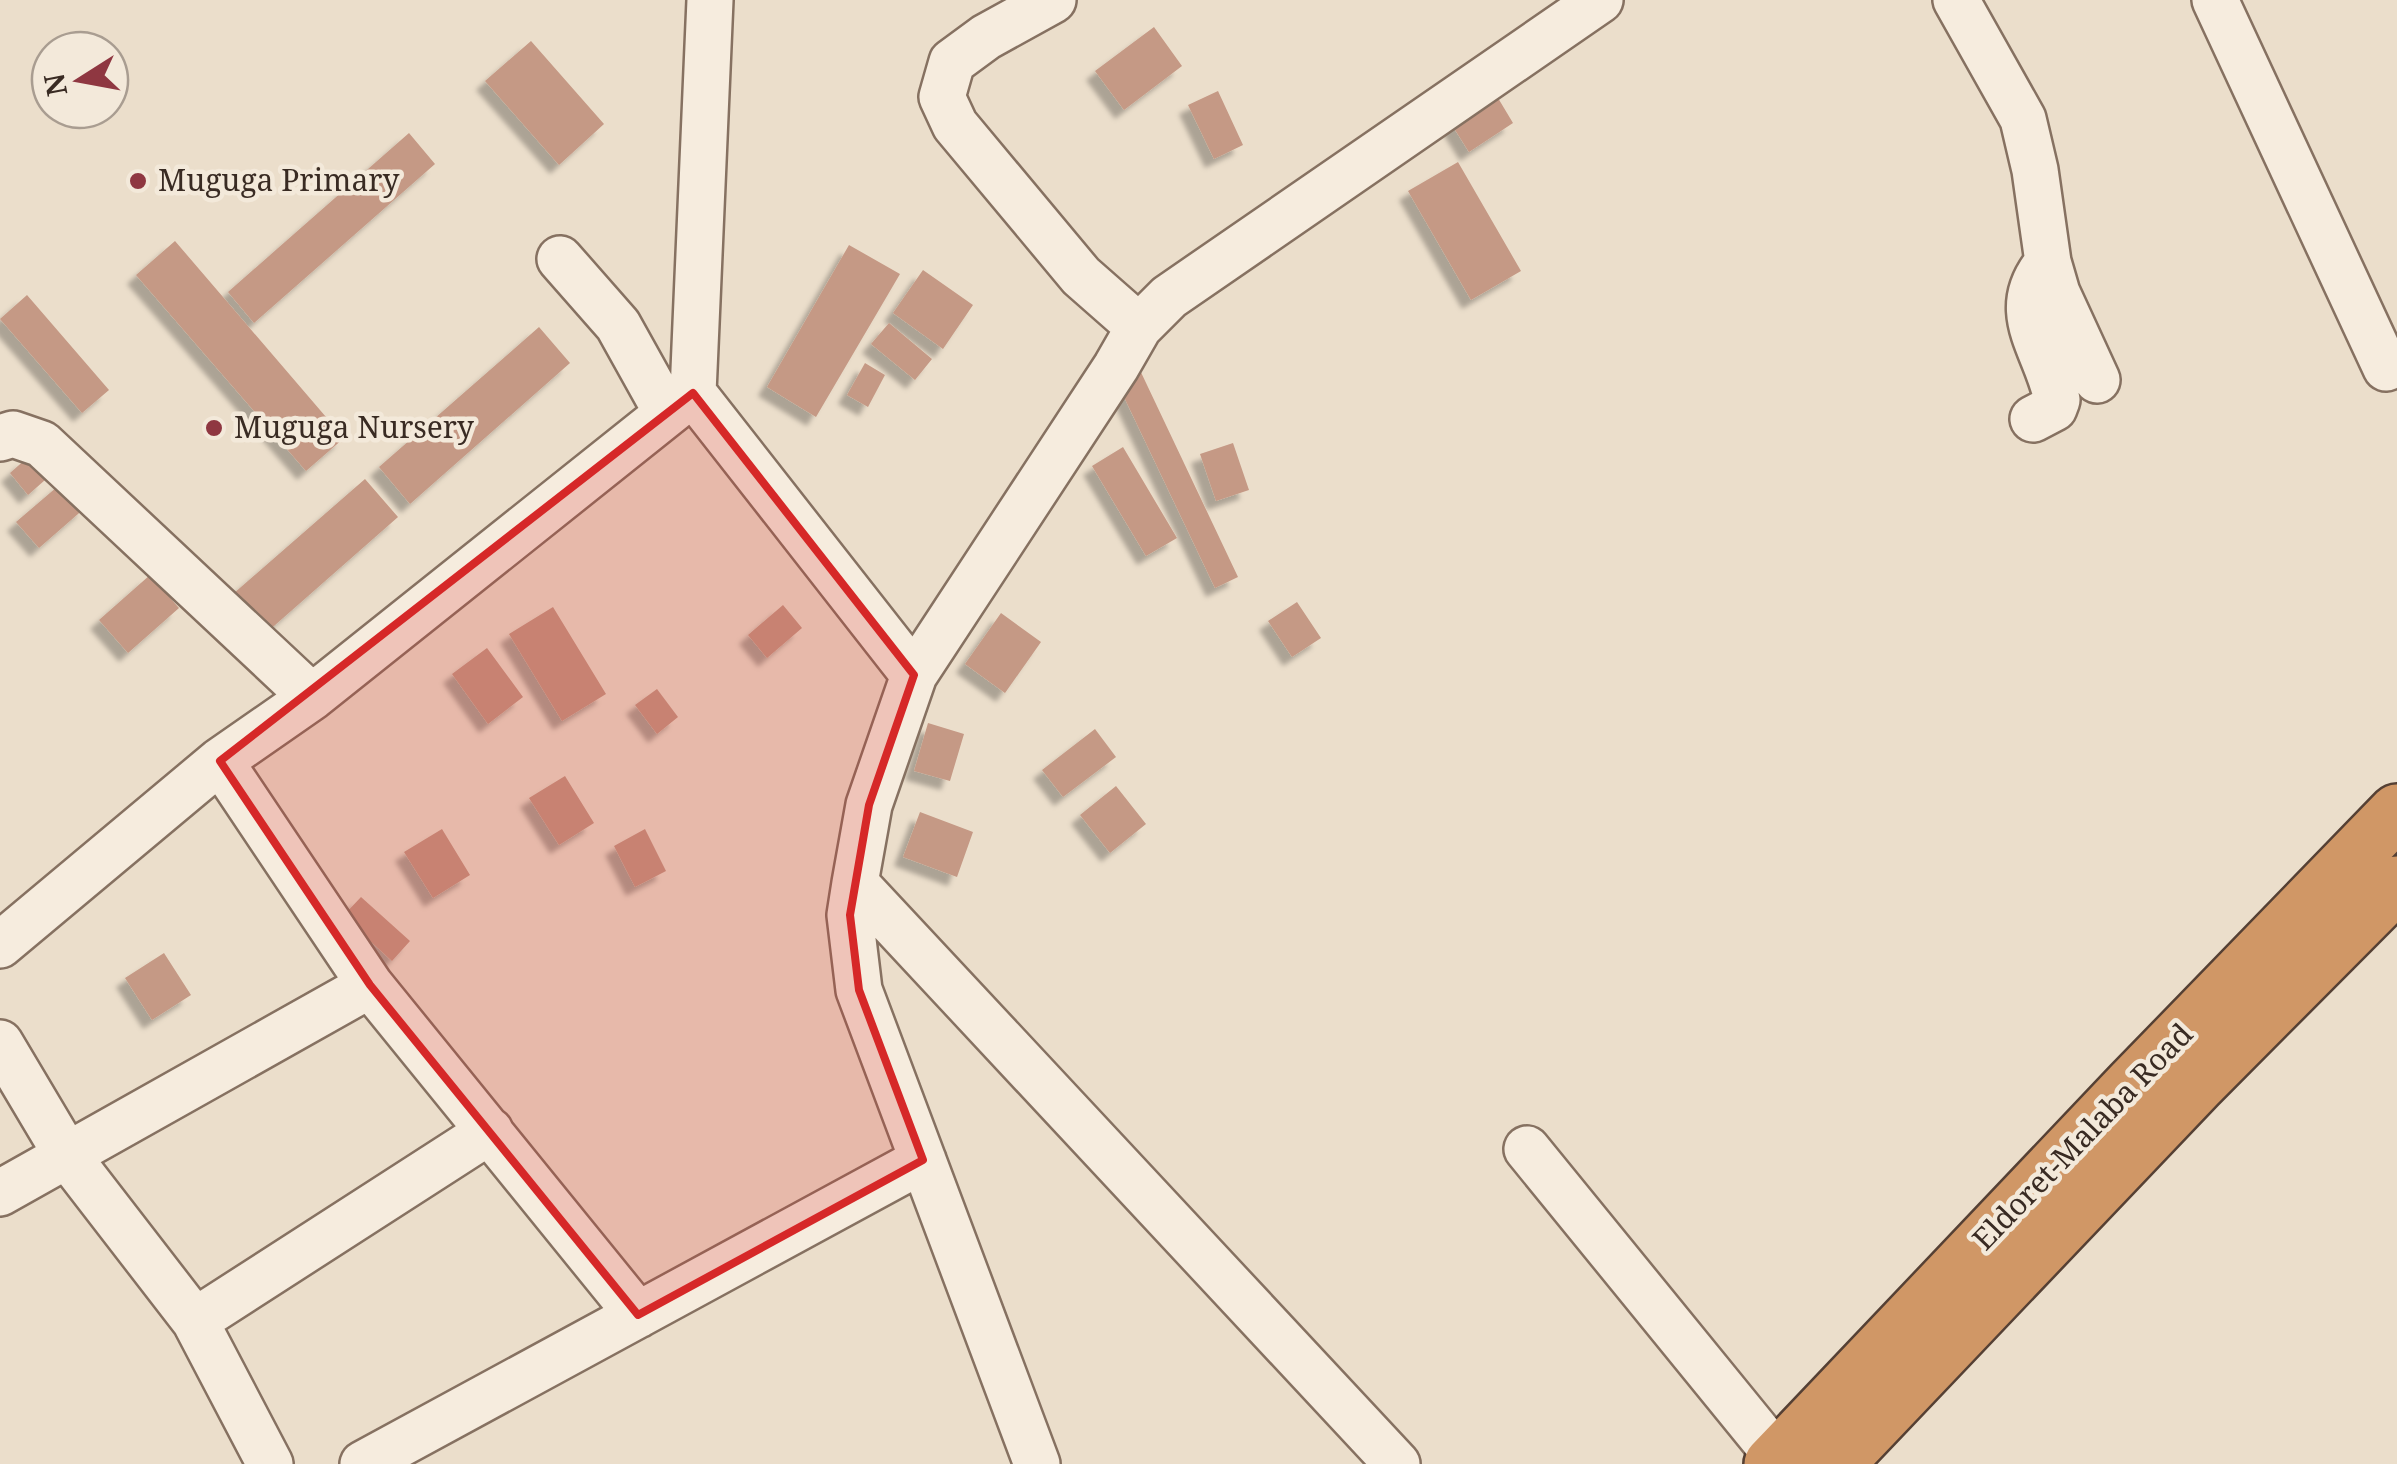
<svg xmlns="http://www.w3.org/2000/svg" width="2397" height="1464" font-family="'Noto Serif',serif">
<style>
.building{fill:#c59985;filter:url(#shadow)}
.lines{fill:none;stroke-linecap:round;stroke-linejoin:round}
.minor-casing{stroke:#867161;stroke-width:50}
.highway-casing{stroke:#554034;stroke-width:60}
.minor{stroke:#f6ecde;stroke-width:45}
.highway{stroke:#d09766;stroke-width:55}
.marked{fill:#d62828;fill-opacity:0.2;stroke:#d62828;stroke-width:8;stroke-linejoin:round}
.poi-dot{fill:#8f3741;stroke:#f3e9da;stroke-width:4}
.labels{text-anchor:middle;stroke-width:9;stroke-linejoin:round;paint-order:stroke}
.poi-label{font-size:30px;fill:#392b23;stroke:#f3e9da;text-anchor:start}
.street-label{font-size:30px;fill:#392b23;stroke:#f3e9da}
</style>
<defs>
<filter id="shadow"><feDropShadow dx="-9" dy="9" stdDeviation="2.5" flood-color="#0004"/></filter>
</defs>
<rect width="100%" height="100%" fill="#ebdecb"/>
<path class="building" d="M1154 27 1182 66 1124 110 1095 71Z
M531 41 604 124 559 165 485 81Z
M1492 88 1513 123 1469 152 1447 117Z
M1218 91 1243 145 1214 159 1188 105Z
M409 133 435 164 254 323 228 292Z
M1458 162 1521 271 1471 300 1408 191Z
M175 241 344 438 306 471 136 275Z
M849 245 900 274 816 417 767 387Z
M923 270 973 305 943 349 893 313Z
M27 295 109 390 82 413 0 319Z
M889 323 932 359 915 380 871 344Z
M539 327 570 363 410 504 379 467Z
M865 363 885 375 868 407 847 395Z
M1138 366 1238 577 1215 588 1115 378Z
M1233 443 1249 490 1216 501 1200 454Z
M1123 447 1177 538 1146 556 1092 466Z
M27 458 45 480 28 495 10 473Z
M365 479 398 517 266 633 233 594Z
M64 481 86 507 39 548 16 522Z
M150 575 179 608 128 653 99 620Z
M1297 602 1321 638 1292 657 1268 621Z
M783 605 802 628 767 658 748 635Z
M553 607 606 694 562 721 509 634Z
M1001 613 1041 642 1005 693 965 664Z
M487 648 523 697 488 724 452 674Z
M657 689 678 717 657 734 635 705Z
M928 723 964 734 950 781 914 771Z
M1095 729 1116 757 1063 797 1042 770Z
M565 776 594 823 559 845 529 798Z
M1116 786 1146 824 1110 853 1080 815Z
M920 812 973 832 957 877 903 857Z
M442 829 470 875 433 898 404 852Z
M645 829 666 871 635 887 614 846Z
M361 897 410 941 392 961 343 916Z
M164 953 191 995 152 1020 125 978Z"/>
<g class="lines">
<defs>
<path id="minor" d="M710 0 693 393 914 675
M1053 0 986 37 952 62 942 97 955 125 1081 276 1139 327
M1956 0 2023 119 2035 170 2048 262 2057 293 2097 380
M2215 0 2386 368
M560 259 618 325 667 413
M2033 419 2054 408 2057 400C2047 348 2006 312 2048 262
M0 438 13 434 42 444 312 697
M220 761 370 985 638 1315
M855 883 1397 1464
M0 945 220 761 312 697 693 393
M0 1043 66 1154 195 1321 270 1464
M1527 1149 1778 1457
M0 1193 370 985
M195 1321 490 1131
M363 1464 923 1160
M1037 1464 859 990 850 915 855 883 869 805 914 675 1116 367 1139 327 1169 297 1600 0"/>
<path id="highway" d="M1772 1464 2131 1086 2397 812
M1836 1464 2197 1085 2397 884"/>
</defs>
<use href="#minor" class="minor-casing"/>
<use href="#highway" class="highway-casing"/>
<use href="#minor" class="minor"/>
<use href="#highway" class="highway"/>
</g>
<path class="marked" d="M693 393 914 675 869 805 850 915 859 990 923 1160 638 1315 370 985 220 761Z"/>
<g class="poi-dot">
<circle cx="138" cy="181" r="10"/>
<circle cx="214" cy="428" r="10"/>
</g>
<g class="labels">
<g class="poi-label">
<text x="158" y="191">Muguga Primary</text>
<text x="234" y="438">Muguga Nursery</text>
</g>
<g class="street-label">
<text transform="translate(2083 1137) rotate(-46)" y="10">Eldoret-Malaba Road</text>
</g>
</g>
<g transform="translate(80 80) rotate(259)"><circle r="48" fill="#f3e9da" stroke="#a99d91" stroke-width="2.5"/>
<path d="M0-8L18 38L0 25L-18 38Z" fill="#8f3741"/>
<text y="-15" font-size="28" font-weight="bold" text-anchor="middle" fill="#392b23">N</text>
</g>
</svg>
